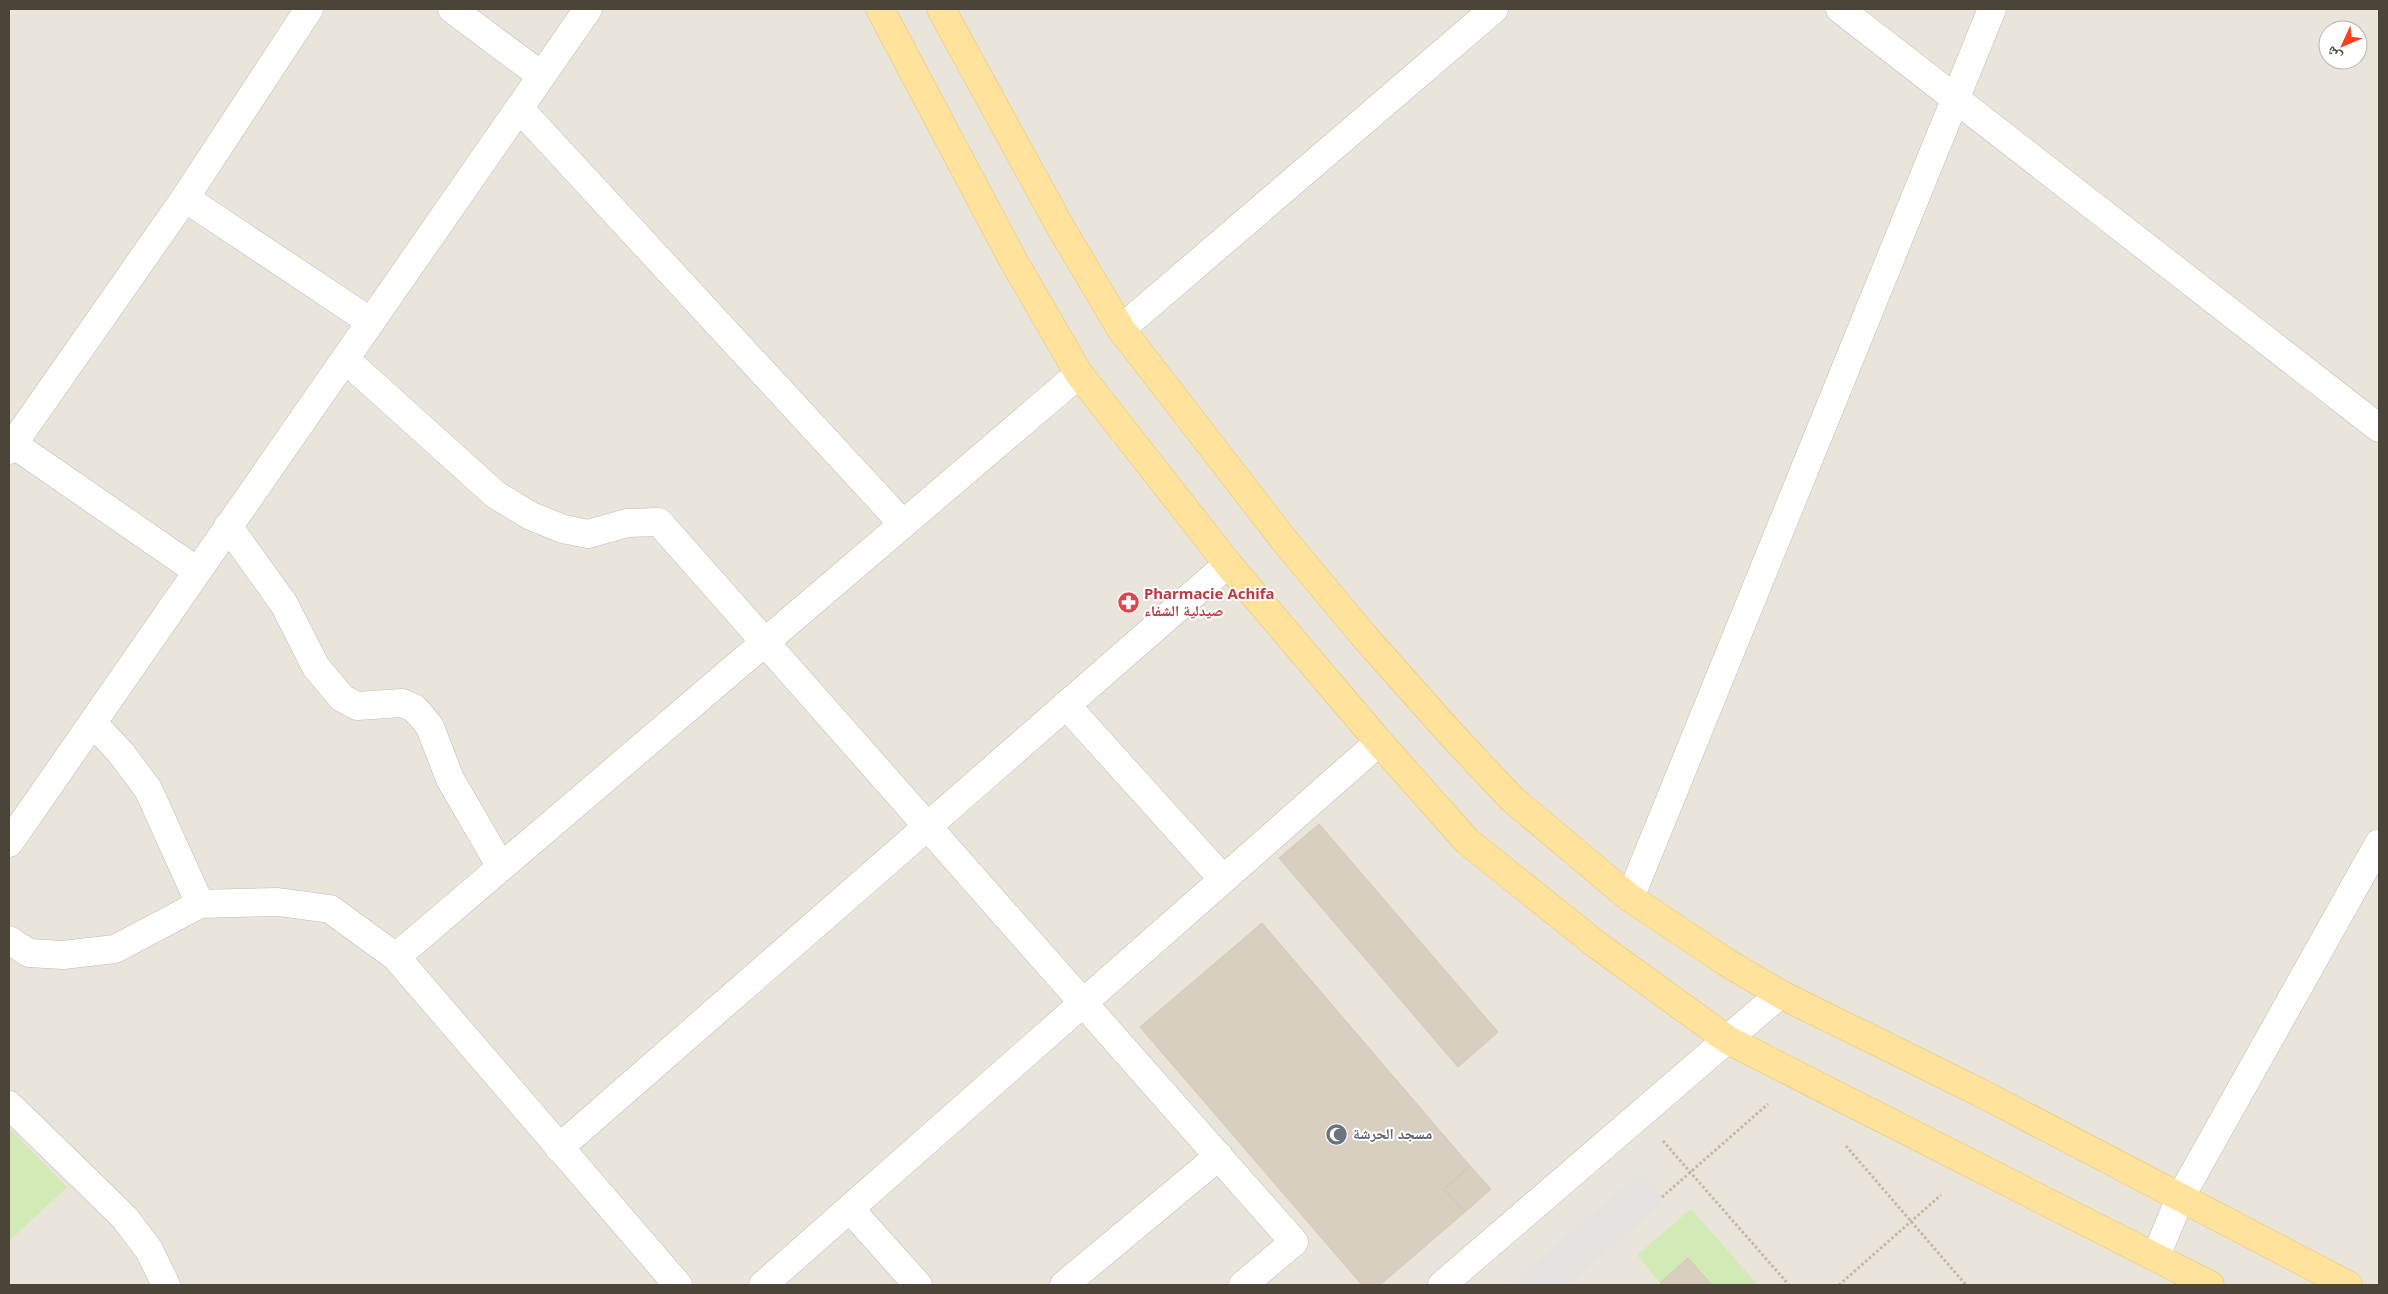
<svg xmlns="http://www.w3.org/2000/svg" width="2388" height="1294" font-family="'Noto Sans','Noto Naskh Arabic',sans-serif">
<style>
.residential{fill:#eae5da;fill-rule:evenodd}
.garden{fill:#d2eab5}
.parking{fill:#e5e3e0}
.building{fill:#d8cfc1;stroke:#d3c7b4}
.lines{fill:none;stroke-linecap:round;stroke-linejoin:round}
.minor-casing{stroke:#c2bbae;stroke-width:29}
.tertiary-casing{stroke:#c2bbae;stroke-width:29}
.primary-casing{stroke:#e6c16a;stroke-width:29}
.path{stroke:#c4b79f;stroke-width:3;stroke-dasharray:2.5 2.5;stroke-linecap:butt}
.minor{stroke:#fff;stroke-width:28}
.tertiary{stroke:#fff;stroke-width:28}
.primary{stroke:#ffe39c;stroke-width:28}
.labels{text-anchor:middle;stroke-width:4;stroke-linejoin:round;paint-order:stroke}
.health-label{font-size:15px;font-weight:bold;fill:#be3a42;stroke:#fff;text-anchor:start}
.worship-label{font-size:15px;font-weight:bold;fill:#5b616d;stroke:#fff;text-anchor:start}
</style>
<rect width="100%" height="100%" fill="#f6f3ec"/>
<path class="residential" d="M9 9H2379V1285H9ZM2328 30H2358V60H2328Z"/>
<path class="garden" d="M9 1128 67 1187 9 1241Z
M1691 1209 1758 1285H1712L1688 1259 1660 1283 1637 1255Z"/>
<path class="parking" d="M1641 1172 1666 1201 1568 1285H1509Z"/>
<path class="building" d="M1319 824 1498 1032 1458 1067 1279 858Z
M1262 923 1470 1166 1444 1189 1465 1212 1380 1285H1362L1140 1027Z
M1470 1166 1491 1189 1465 1212 1444 1189Z
M1688 1258 1712 1285H1662L1660 1283Z"/>
<g class="lines">
<defs>
<path id="minor" d="M452 9 542 76
M1840 9 2379 428
M520 109 903 524
M185 198 371 322
M345 359 496 495 531 516 563 529 588 534 627 523 659 522 1294 1242 1243 1285
M9 441 197 571
M9 450 185 198 309 9
M228 526 284 604 316 667 342 698 357 706 402 703 414 708 423 718 430 727 450 779 501 867
M1066 705 1223 879
M93 723 121 753 148 789 200 904
M9 843 588 9
M1630 898 1992 9
M9 940 29 953 63 955 115 949 200 904 278 902 330 909 396 957 678 1285
M396 957 1079 374
M9 1105 125 1218 149 1250 166 1285
M559 1148 1228 564
M850 1209 918 1285
M2156 1256 2180 1198 2379 843
M763 1285 1379 742
M1064 1285 1219 1156
M1442 1285 1780 994"/>
<path id="tertiary" d="M1121 329 1494 9"/>
<path id="primary" d="M880 9 1013 260 1079 374 1228 564 1379 742 1467 841 1597 945 1728 1040 2210 1285
M941 9 1061 228 1121 329 1284 540 1363 635 1451 734 1512 799 1630 898 1726 962 1780 994 1979 1092 2348 1285"/>
</defs>
<use href="#minor" class="minor-casing"/>
<use href="#tertiary" class="tertiary-casing"/>
<use href="#primary" class="primary-casing"/>
<path class="path" d="M1663 1141 1789 1285
M1846 1146 1966 1285
M1662 1197 1768 1104
M1839 1285 1941 1195"/>
<use href="#minor" class="minor"/>
<use href="#tertiary" class="tertiary"/>
<use href="#primary" class="primary"/>
</g>
<defs>
<symbol id="pharmacy-disc" viewBox="-11 -11 22 22"><circle r="9.5" fill="#e0444e" stroke="#fff"/><path d="M-2-6h4v4h4v4h-4v4h-4v-4h-4v-4h4Z" fill="#fff"/></symbol>
<symbol id="mosque-disc" viewBox="-11 -11 22 22"><circle r="9.5" fill="#6b7280" stroke="#fff"/><path d="M3.5-4.9A6 6 0 1 0 3.5 4.9A5 5 0 1 1 3.5-4.9Z" fill="#fff"/></symbol>
</defs>
<g fill-rule="evenodd">
<use href="#pharmacy-disc" x="1116" y="590" width="25" height="25"/>
<use href="#mosque-disc" x="1324" y="1122" width="25" height="25"/>
</g>
<g class="labels">
<g class="health-label">
<text x="1144" y="599">Pharmacie Achifa<tspan x="1144" dy="17">صيدلية الشفاء</tspan></text>
</g>
<g class="worship-label">
<text x="1353" y="1139">مسجد الحرشة</text>
</g>
</g>
<rect width="2388" height="1294" fill="none" stroke="#4b4439" stroke-width="20"/>
<g transform="translate(2343 45) rotate(226)"><circle r="24" fill="#ffffff" stroke="#b7b4b0"/>
<path d="M0-4L9 19L0 12L-9 19Z" fill="#fc3f1d"/>
<text y="-8" font-size="14" font-weight="bold" text-anchor="middle" fill="#4b4439">ش</text>
</g>
</svg>
